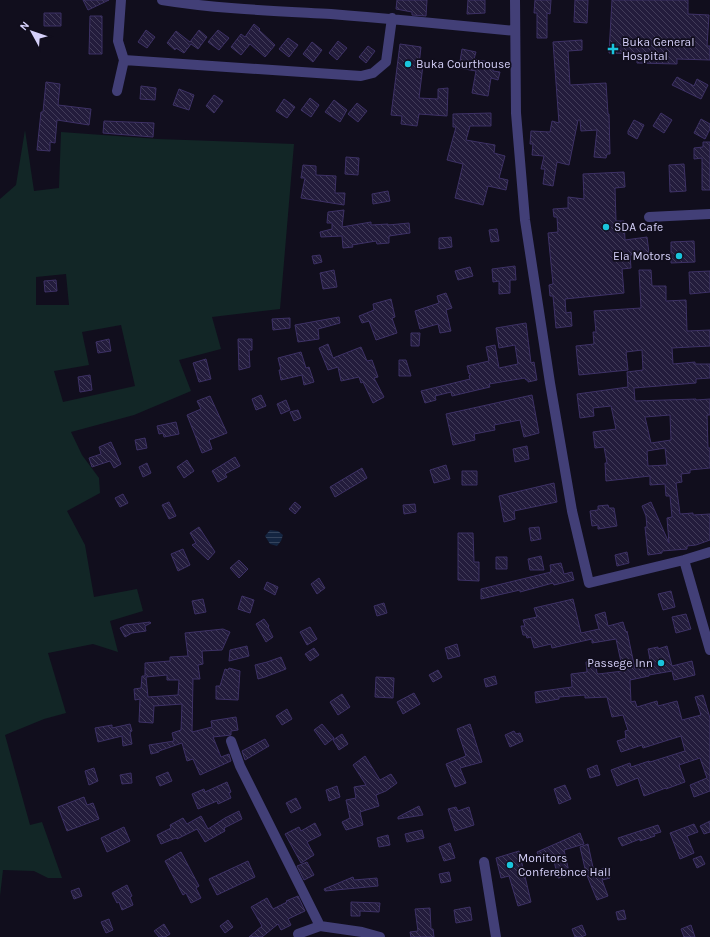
<svg xmlns="http://www.w3.org/2000/svg" width="710" height="937" font-family="Karla,sans-serif">
<style>
.green{fill:#122626;fill-rule:evenodd}
.water{fill:url(#water-rules)}
.building{fill:url(#building-back-hatch);stroke:#3d3165;fill-rule:evenodd}
.lines{fill:none;stroke-linecap:round;stroke-linejoin:round}
.minor{stroke:#423f77;stroke-width:10}
.poi-dot{fill:#1ac4dc;stroke:#110e1d;stroke-width:1.5}
.labels{text-anchor:middle;stroke-width:3.5;stroke-linejoin:round;paint-order:stroke}
.poi-label{font-size:12px;fill:#d5d0f9;stroke:#110e1d;text-anchor:start}
</style>
<defs>
<pattern id="water-rules" width="6" height="5" patternUnits="userSpaceOnUse"><rect width="6" height="5" fill="#142541"/><path d="M0 2.5h6" fill="none" stroke="#35445d"/></pattern>
<pattern id="building-back-hatch" width="6" height="6" patternUnits="userSpaceOnUse"><rect width="6" height="6" fill="#231c3c"/><path d="M-1 5l2 2M0 0l6 6M5-1l2 2" fill="none" stroke="#423c59"/></pattern>
</defs>
<rect width="100%" height="100%" fill="#110e1d"/>
<path class="green" d="M25 130 34 191 59 188 61 132 158 139 294 144 280 309 212 317 221 349 179 360 191 391 134 415 71 432 82 455 99 478 100 493 67 511 85 545 94 597 137 589 143 611 110 621 118 652 93 644 48 653 66 713 44 719 5 735 30 825 42 822 62 878H48L34 871 3 870 0 896V199L16 185ZM66 274 69 305H36V277ZM121 325 135 386 63 402 54 371 89 365 82 332Z"/>
<path class="water" d="M270 530 278 531 283 535 281 541 277 546 270 544 265 536Z"/>
<path class="building" d="M83 0H109L88 10Z
M397 0H427L426 16 412 15V12L396 9Z
M468 0H485V13L467 14Z
M535 0H551L550 14 547 13V38H537V13H534Z
M575 0H588L587 23 574 22Z
M612 0H688V14L709 15 707 46H710V60L677 59V64L637 63V54L609 53Z
M44 13H61V26H44Z
M90 16H102V54H89Z
M254 24 260 29 259 30 275 45 265 57 250 44 241 55 231 47 241 34 245 37Z
M146 30 155 37 147 48 138 42Z
M199 30 207 37 198 49 191 44 184 53 176 48 175 50 167 43 176 31 190 42Z
M218 30 229 38 219 50 208 42Z
M288 38 298 45 289 57 279 49Z
M582 40V50L568 51 570 85 606 83 608 114H609L610 154H607L606 158 594 157 597 130 581 131 580 120H578L569 165 557 162 553 186 543 184 545 169H541L544 156 532 155 533 144H530L531 131 550 132 552 121 559 123 553 42Z
M338 41 347 48 337 60 329 53Z
M312 42 322 50 313 62 303 54Z
M400 44 421 47 419 65H423L419 98 438 99V89L448 88 447 116 419 114 417 126 401 124 402 116 391 115Z
M368 46 375 51 366 63 359 57Z
M462 49 476 52 474 59 494 63 493 71 500 72 498 80 491 78 488 96 472 93 476 71 459 68Z
M677 77 694 86 697 79 708 85 701 99 672 85Z
M46 82 60 84 58 105 91 109 89 125 57 120 55 143 50 142V151L37 150 41 112H43Z
M141 86 156 88 155 100 140 99Z
M179 89 194 95 189 110 173 105Z
M214 95 223 101 214 113 206 106Z
M310 98 319 105 311 117 301 110Z
M284 99 295 107 287 118 276 111Z
M334 100 347 110 340 122 325 112Z
M357 103 367 111 358 122 348 114Z
M491 113V126H470L466 140 495 145 494 153 505 156 499 178 508 180 506 190 488 186 483 205 455 198 463 164 447 160 456 127H453V114Z
M661 113 672 120 664 133 653 126Z
M701 119 710 124V129L705 139 694 133Z
M634 120 644 125 637 139 628 134V131Z
M104 121 154 123 153 137 103 133Z
M703 142H710V190H702V158L694 159V148L703 147Z
M346 157 359 158 358 175 345 174Z
M684 164 686 191 670 192 669 165Z
M303 165 316 166V175L336 176 335 193H345L344 205 301 198 305 178H301Z
M624 172 625 187 615 188 616 221H624L625 240 647 237 649 253 630 255 631 268 622 269 624 293 565 299 566 313 571 312 572 326 556 328 553 296H550L549 285 553 284 548 233 558 232 557 217H554L553 209 568 208V197L584 199 583 174Z
M388 191 390 201 373 204 372 194Z
M344 210 342 227 371 222V225L388 224V225L409 223 410 233 389 236V243L377 244 376 241 352 245 353 247 343 248 342 236 321 237 320 232 332 229V223H327L328 212Z
M497 229 499 241 491 242 489 230Z
M451 237 452 247 439 249V238Z
M694 241 695 262 671 263V242Z
M320 255 322 262 314 264 312 256Z
M515 266 516 280H510V293L499 294V281L493 282 492 269Z
M470 267 473 276 458 280 455 271Z
M334 270 337 287 323 289 320 273Z
M639 270H651L652 286H666V301L686 300 687 331 710 330V346L672 348 673 364 695 362V364H710V378L696 379V383L634 388 635 401 696 399V400L710 399V415H707L708 448H710V468L690 470V473L681 474 682 482 676 483 680 514 693 513V515L710 514V540L696 545 687 546V549L662 551V553L648 555 645 527H647L646 516 642 506 651 502 669 543 667 518 672 517 670 496H666L665 484 650 485V476L606 481 605 463H607L604 447 595 448 593 432 616 429 611 406 593 408 594 416 580 418 577 394 628 387 627 372 643 370 642 350 626 352 628 370 579 375 576 346 594 344 593 332H596L594 311 641 308ZM670 415 671 440 651 443 645 417ZM665 448 667 465 648 466 647 451Z
M710 271V292L690 294 689 272Z
M56 280 57 291 45 292 44 281Z
M446 293 452 308 446 310 451 331 440 333 438 324 420 329 415 311 439 303 437 296Z
M391 299 395 317 392 318 397 333 376 340 369 321 362 323 359 316 374 310 373 304Z
M339 317 340 323 318 329 319 339 298 342 295 325Z
M290 318V328L273 330 272 319Z
M526 323 531 363 534 362 537 380 528 382V380H526L525 378 489 384 490 387 452 396 451 392 435 396 436 400 425 403 421 391 470 379 469 376 471 374H469L467 366 489 361 486 347 495 345 499 368 518 364 515 345 499 348 496 328Z
M411 333H420L419 346H411Z
M109 339 111 351 98 353 96 342Z
M238 339H252V350H249L250 367 239 370Z
M328 344 333 358 361 347 367 361 372 360 378 377 374 378 384 397 373 403 363 382 361 383 359 377 341 381 338 367 328 370 319 348Z
M301 352 306 368 309 367 314 382 304 385 302 375 281 380 279 370H281L278 358Z
M206 359 211 379 199 382 193 363Z
M399 360H406L411 376H399Z
M90 375 92 390 80 392 78 377Z
M261 395 266 406 256 410 252 399Z
M532 395 539 433 524 437 520 420 494 425 495 430 474 434 475 440 453 445 446 414Z
M210 396 227 433 209 440 212 449 202 453 187 415 201 409 197 401Z
M286 400 290 410 281 414 277 404Z
M298 410 301 418 294 421 290 412Z
M176 422 179 434 164 437 163 433 159 434 157 426Z
M145 438 147 448 137 450 135 440Z
M111 442 121 464 114 468 110 461 92 467 89 458 101 454 99 447Z
M527 446 529 459 515 462 513 449Z
M235 457 240 466 225 474 227 477 218 482 212 471Z
M187 460 194 471 184 478 177 467Z
M147 463 151 473 143 477 139 467Z
M446 465 450 479 434 483 430 470Z
M362 468 367 478 335 497 330 487Z
M462 471H477V485H462Z
M554 483 557 502 514 511 515 519 504 522 499 496Z
M123 494 128 503 120 507 115 498Z
M169 502 176 516 169 519 162 505Z
M295 502 301 507 295 514 289 509Z
M415 504 416 512 404 514 403 505Z
M608 505 609 508H614L617 526 598 529V525L592 526 590 511 598 510V506Z
M199 527 215 552 208 560 192 545 196 543 190 533Z
M539 527 541 539 531 541 529 528Z
M458 533H473L474 562H479V581L458 580Z
M183 549 190 565 178 571 171 554Z
M627 552 629 563 617 566 615 555Z
M541 556 544 570H530L528 559Z
M496 557H507V569H496Z
M239 560 248 569 239 578 230 568Z
M561 563 564 574 572 572 574 580 554 585 553 583 520 592V590L481 599V589L551 572 550 565Z
M319 578 325 588 317 594 311 584Z
M267 582 278 587 275 595 264 589Z
M671 591 675 607 663 610 658 594Z
M242 596 254 600 250 613 238 609Z
M203 599 206 612 195 614 192 601Z
M573 599 581 633 599 629 595 615 605 612 608 626 623 622 626 632 627 631 635 669 651 665 648 649 658 647V649L667 646 672 666 692 661 695 675 674 680 672 671 649 675V676L630 680 631 702 635 701 637 707 657 701 658 706 677 701 682 720 701 715 695 697 703 695 710 718V791L694 797 690 785 707 778 700 758 679 765 685 782 666 789V788L644 796 638 778 617 786 611 770 630 763 631 767 649 761 650 762 685 751 681 736 643 748 642 745 621 752 617 741 626 738 625 731 628 730 623 715 612 717 607 697 585 698V695L559 697V699L536 703 535 692 572 687 571 674 587 672 586 662 595 660 597 673 598 674 623 671 616 639 592 643V639L552 648 551 644 534 648 531 637 527 638 526 635H523L521 626H525L523 620 537 617 534 608Z
M384 603 387 613 377 616 374 606Z
M686 614 691 629 676 633 672 617Z
M264 619 269 626 268 627 273 637 266 642 256 624Z
M150 622 151 623 145 626 146 631 132 633 125 637 120 628 126 625Z
M310 627 317 639 307 645 300 632Z
M223 629 230 632 222 650 202 651 203 664 198 665 200 679H193L192 732 212 727 211 721 236 717 238 730 231 731V735L213 737 221 757 229 754 231 761 200 775 193 759 187 761 182 743 159 751V752L151 754 149 745 174 741 172 733 181 730 182 704 154 706 153 723 139 722 140 699 135 700 134 689 141 688 142 676H145V663L170 661V657L188 656 185 633ZM167 675V680H179L178 695 148 697 146 677Z
M457 644 460 656 448 659 445 648Z
M247 646 249 656 229 661 230 650Z
M314 648 319 655 310 661 305 654Z
M281 657 286 669 265 677 258 679 255 665 267 662Z
M229 668 240 671 238 700 216 699V686H220L225 669 228 670Z
M438 670 442 677 433 682 429 675Z
M495 676 497 684 486 687 484 679Z
M376 677 394 678 393 698 375 697Z
M414 693 420 704 403 714 397 702Z
M342 694 350 707 338 715 330 702Z
M287 709 292 719 282 725 276 716Z
M130 724 132 731 130 732 132 744 123 746 122 736 98 742 95 728 112 725V728Z
M322 724 334 738 325 745 314 730Z
M470 724 482 762 460 768 466 783 455 787 446 764 466 756 457 729Z
M514 731 516 734 520 733 523 741 510 747 505 735Z
M342 734 348 744 339 750 333 740Z
M265 739 269 746 245 760 242 751Z
M365 756 380 780 391 774 397 783 386 791 376 795 379 806 360 812 363 825 346 830 342 822 350 818 346 800 356 798 354 787 366 785 353 765Z
M597 765 600 775 590 778 587 769Z
M94 768 98 781 89 785 85 771Z
M168 772 172 781 160 786 156 777Z
M131 773 132 783 122 784 120 775Z
M227 782 231 792 229 793 231 798 218 804 217 801 198 809 192 794 204 789 205 792Z
M565 785 571 799 559 804 554 789Z
M337 786 340 797 329 801 326 790Z
M84 797 87 805 93 803 99 819 67 831 58 807Z
M296 798 301 808 291 813 286 803Z
M419 806 423 815 398 819V817Z
M456 807 458 811 469 807 474 825 455 831 448 809Z
M239 811 242 819 224 828 225 831 205 842 197 829 177 839 176 838 161 844 157 835 171 828 170 825 183 818 187 824 201 816 208 829 225 818Z
M710 821V832L704 834 700 826Z
M315 823 321 835 307 842 314 855 301 863 285 834 299 827 301 831Z
M694 824 698 832 687 836 694 853 680 859 670 833Z
M658 825 661 832 654 834 655 836 640 841V839L622 846 618 838Z
M124 827 130 841 107 852 101 838Z
M422 830 424 838 407 842 405 834Z
M580 833 584 844 564 850 570 876 558 878 553 857 541 862 537 852Z
M388 835 390 845 379 847 377 838Z
M450 843 455 858 444 861 439 847Z
M588 844 594 872 607 867 610 878 602 880 608 896 597 900 586 873 580 847Z
M519 851 531 902 518 906 509 876 501 878 496 858Z
M181 852 199 886 196 888 201 898 191 903 186 893 183 895 165 861Z
M701 856 705 864 697 868 693 859Z
M248 861 255 877 217 895 209 879Z
M307 862 314 875 304 880 297 866Z
M449 872 451 881 441 883 439 874Z
M353 877 354 880 377 878 378 886 325 891 324 889Z
M127 885 132 896 130 897 133 905 122 910 119 902 117 903 112 893Z
M79 888 82 896 74 899 71 891Z
M298 896 305 911 288 919 291 925 281 930 278 924 262 937H249L262 926 251 907 267 898 273 909 287 902 286 901Z
M351 902 380 903 379 912 360 911V916H351Z
M470 907 472 920 456 923 454 910Z
M430 908 431 929H433L434 937H411L410 932 418 931 415 909Z
M624 910 626 919 618 920 616 912Z
M109 919 113 930 106 933 101 922Z
M228 920 233 927 225 933 220 926Z
M164 924 170 934 165 937H159L154 931Z
M582 925 586 935 581 937H575L572 929Z
M691 925 695 937H684L681 929Z"/>
<g class="lines">
<path class="minor" d="M162 0C217 9 276 11 331 14 392 19 454 25 515 31
M515 0 516 113 525 220 550 383 572 511 589 583 684 560 710 552
M124 60 361 76 373 73 386 62 392 18
M117 91 124 60 118 41 121 0
M649 217 710 214
M684 560 710 650
M231 741 240 766 320 926
M484 862 496 937
M298 934 320 926 362 932 380 937"/>
</g>
<g class="poi-dot">
<path d="M611 43h4v4h4v4h-4v4h-4v-4h-4v-4h4z"/>
<circle cx="408" cy="64" r="4"/>
<circle cx="606" cy="227" r="4"/>
<circle cx="679" cy="256" r="4"/>
<circle cx="661" cy="663" r="4"/>
<circle cx="510" cy="865" r="4"/>
</g>
<g class="labels">
<g class="poi-label">
<text x="622" y="46">Buka General<tspan x="622" dy="14">Hospital</tspan></text>
<text x="416" y="68">Buka Courthouse</text>
<text x="614" y="231">SDA Cafe</text>
<text x="671" y="260" text-anchor="end">Ela Motors</text>
<text x="653" y="667" text-anchor="end">Passege Inn</text>
<text x="518" y="862">Monitors<tspan x="518" dy="14">Conferebnce Hall</tspan></text>
</g>
</g>
<g transform="translate(32 32) rotate(310)" stroke="#110e1d" stroke-width="3" paint-order="stroke">
<path d="M0-3L7 15L0 10L-7 15Z" fill="#d5d0f9"/>
<text y="-6" font-size="11" font-weight="bold" text-anchor="middle" fill="#d5d0f9">N</text>
</g>
</svg>
